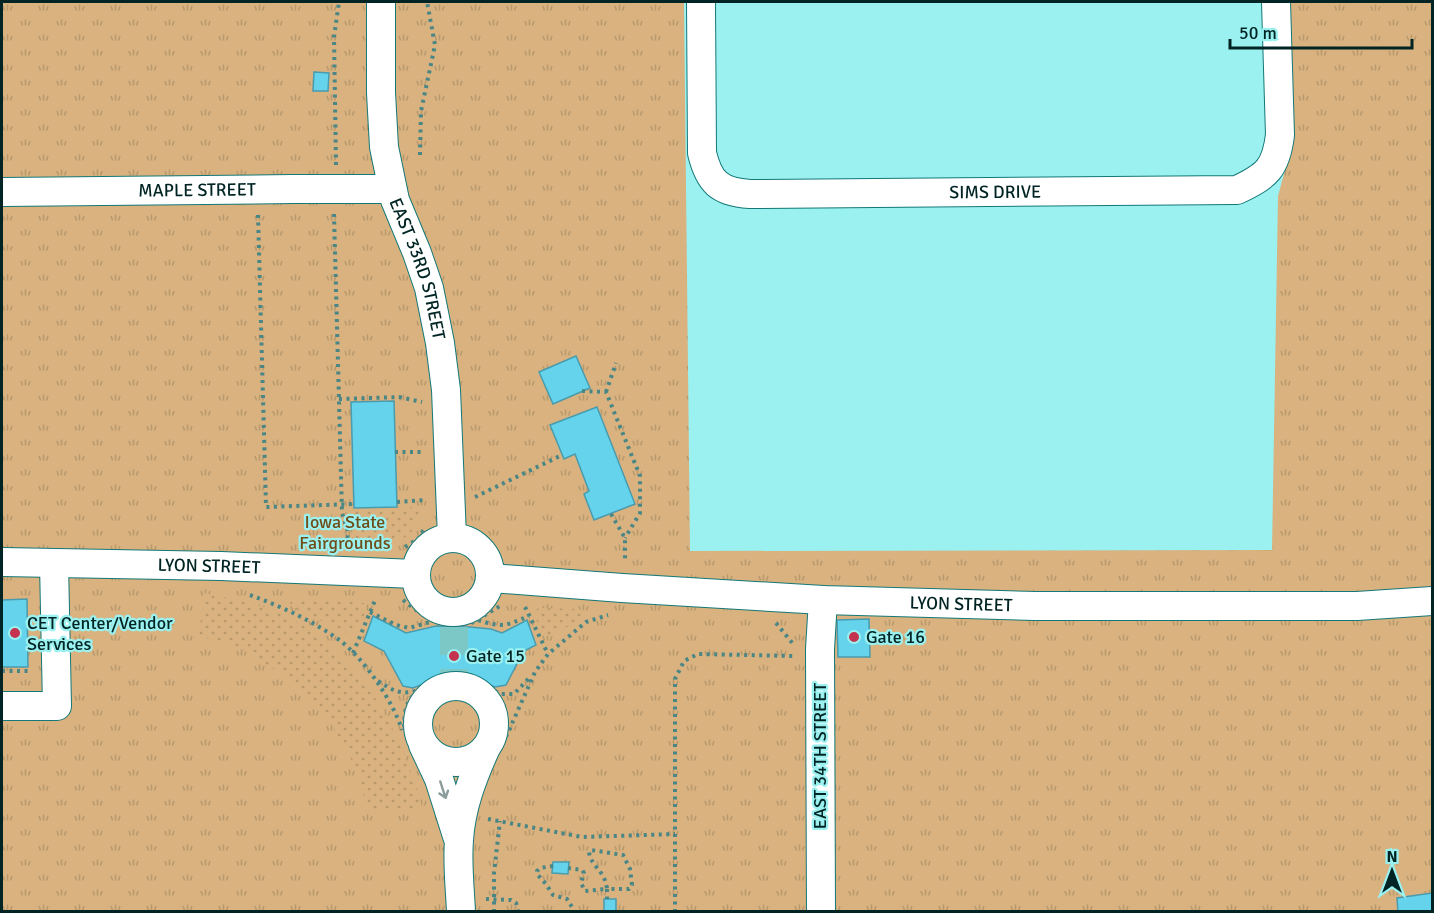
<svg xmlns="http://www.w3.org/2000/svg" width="1434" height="913" font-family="Signika,sans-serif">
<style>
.grass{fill:url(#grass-tufts)}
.garden{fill:url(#garden-dots)}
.building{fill:#65d3eb;stroke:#499bae;stroke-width:1.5}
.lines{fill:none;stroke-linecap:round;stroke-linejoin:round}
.minor-tunnel{stroke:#7bc8c7;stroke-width:28;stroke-dasharray:28 14;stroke-linecap:butt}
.minor-casing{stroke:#137877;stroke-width:30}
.path{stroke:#498685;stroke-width:4;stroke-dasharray:3 4.5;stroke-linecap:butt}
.minor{stroke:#fff;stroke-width:28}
.oneway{stroke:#8c9c9c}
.poi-dot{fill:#c43450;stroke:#9af1f0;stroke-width:2}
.labels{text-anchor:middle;stroke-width:4.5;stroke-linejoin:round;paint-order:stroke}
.street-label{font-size:18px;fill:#002424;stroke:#9af1f0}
.park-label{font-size:18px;fill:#6f4d19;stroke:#9af1f0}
.poi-label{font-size:18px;fill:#002424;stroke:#9af1f0;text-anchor:start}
</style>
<defs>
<pattern id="grass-tufts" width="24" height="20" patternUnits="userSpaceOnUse" patternTransform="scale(1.5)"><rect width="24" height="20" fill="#d9b27f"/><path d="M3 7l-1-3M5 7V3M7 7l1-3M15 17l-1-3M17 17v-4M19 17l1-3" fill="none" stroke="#b8996e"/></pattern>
<pattern id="garden-dots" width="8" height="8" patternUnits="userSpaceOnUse" patternTransform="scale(1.5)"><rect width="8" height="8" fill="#d9b27f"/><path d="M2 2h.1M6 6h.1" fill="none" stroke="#b8996e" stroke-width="1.8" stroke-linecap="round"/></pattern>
</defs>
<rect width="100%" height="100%" fill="#9af1f0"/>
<path class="grass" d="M2 2H684L690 551 1272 550 1278 196 1289 155 1290 2H1432V911L2 912Z"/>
<path class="garden" d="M419 507C420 524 409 541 391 542 378 543 364 541 351 540 353 530 346 520 345 510Z
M204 593C231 599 259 603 284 615 360 652 400 728 422 807L368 812 357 770 325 713 285 676 238 647 199 636Z
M294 600 361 602 365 604C367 612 360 629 353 635L347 633 292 607 290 602Z
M538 608 579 609 583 611 585 614 584 619 547 636 541 633 534 613Z"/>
<path class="building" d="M314 72 329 73 328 91H313Z
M576 356 590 388 553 404 539 372Z
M394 401 397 507 354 508 351 402Z
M597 407 635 504 594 520 584 494 589 491 575 454 564 459 550 425Z
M27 599 28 667H2V600Z
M373 616 406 633 436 626 470 627 491 629 502 633 527 620 536 645 526 650 519 660 506 685 495 687 477 680 454 676 445 677 434 680 413 688 403 686 384 651 364 641Z
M869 619 870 657H838L837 620Z
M553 862H569L568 874 552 873Z
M1432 893V912H1398L1397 898Z
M604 899H616V912H604Z"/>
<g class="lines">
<path class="minor-tunnel" d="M454 627V676"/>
<defs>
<g id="minor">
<path id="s1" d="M381 2V93L384 147 395 200 417 253 429 288 440 343 446 390 452 537"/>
<path id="s2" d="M701 2 702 153C709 182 719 192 750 194L1237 190C1267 176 1276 168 1280 135L1276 2"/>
<path id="s3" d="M2 192 293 189H392"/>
<circle cx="453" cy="575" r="37"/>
<path id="s4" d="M2 562 221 566 415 574"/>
<path id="s5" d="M491 578 622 588 823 600 1035 606H1357L1432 601"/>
<circle cx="456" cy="724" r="38"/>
<path d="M2 706H57L54 563"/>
<path d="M423 745 439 779 457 836"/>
<path d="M461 912C460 888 457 864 459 840 461 808 472 779 485 750"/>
<path d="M821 912 820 649 823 600"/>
</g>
</defs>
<use href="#minor" class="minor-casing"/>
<path class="path" d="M420 155 421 111 435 45 427 2
M336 165 334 37 339 2
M334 214 342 513 348 532 347 545
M258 215 266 507 354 504
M582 391 606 392 640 476V513L625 538
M606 392 616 363
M339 399 399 397 422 402
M395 452H424
M475 497 562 455
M397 502 426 500
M611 514 625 538V562
M405 547 418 539 425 528
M250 595C280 606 311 620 338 639 363 657 393 701 402 730
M403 600 424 616 435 621 449 624H470L500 606
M525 607 548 654
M370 612 396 625 409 628 434 621
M478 620C503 628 505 626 529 616
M776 623 794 645
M353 653 376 598
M2 671H31
M378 681C392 690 401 696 418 690
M495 691 501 694H514L530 677
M404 727C404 718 405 707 410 699 430 673 484 672 502 702 507 711 506 723 504 734
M506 737 535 672 548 654 586 622 608 615
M488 819 582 837 675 834
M553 866 540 868 537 871V874L546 884 553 895 567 899 572 907V912
M568 868 582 870 584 873 581 883 585 891 607 889C605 870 591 867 589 852L591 850 623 855 630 869 632 885 629 889H607V899
M486 899 511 900 516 903 518 910
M494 912V873L500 821
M675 912V679L684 661 698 654 795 656"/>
<use href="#minor" class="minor"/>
</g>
<defs><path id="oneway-shaft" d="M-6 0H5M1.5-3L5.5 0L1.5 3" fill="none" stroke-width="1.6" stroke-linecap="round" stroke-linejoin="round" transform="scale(1.5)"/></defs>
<use class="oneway" href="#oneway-shaft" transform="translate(443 790) rotate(72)"/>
<g class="poi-dot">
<circle cx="15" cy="633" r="6"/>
<circle cx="854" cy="637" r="6"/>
<circle cx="454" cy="656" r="6"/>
</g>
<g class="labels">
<g class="street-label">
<text dy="6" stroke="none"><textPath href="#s3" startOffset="195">MAPLE STREET</textPath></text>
<text dy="6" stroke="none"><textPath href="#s2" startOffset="466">SIMS DRIVE</textPath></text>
<text dy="6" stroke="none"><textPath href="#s1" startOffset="272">EAST 33RD STREET</textPath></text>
<text dy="6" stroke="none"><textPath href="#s4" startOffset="207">LYON STREET</textPath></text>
<text dy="6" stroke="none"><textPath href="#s5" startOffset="471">LYON STREET</textPath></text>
<text transform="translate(820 756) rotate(-90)" y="6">EAST 34TH STREET</text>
</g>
<g class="park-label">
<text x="345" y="528">Iowa State<tspan x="345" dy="21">Fairgrounds</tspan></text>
</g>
<g class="poi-label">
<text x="27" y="629">CET Center/Vendor<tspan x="27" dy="21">Services</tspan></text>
<text x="866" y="643">Gate 16</text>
<text x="466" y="662">Gate 15</text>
</g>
</g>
<rect width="1434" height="913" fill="none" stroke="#002424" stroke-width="6"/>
<g transform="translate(1392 871)" stroke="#9af1f0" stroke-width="4.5" paint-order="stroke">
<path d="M0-4.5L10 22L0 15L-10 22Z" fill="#002424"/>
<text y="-9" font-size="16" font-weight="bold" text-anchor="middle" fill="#002424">N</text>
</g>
<path d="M1230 39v9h182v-9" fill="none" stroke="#002424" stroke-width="3"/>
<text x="1239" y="39" font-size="18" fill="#002424" stroke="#9af1f0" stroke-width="4.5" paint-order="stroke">50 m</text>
</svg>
